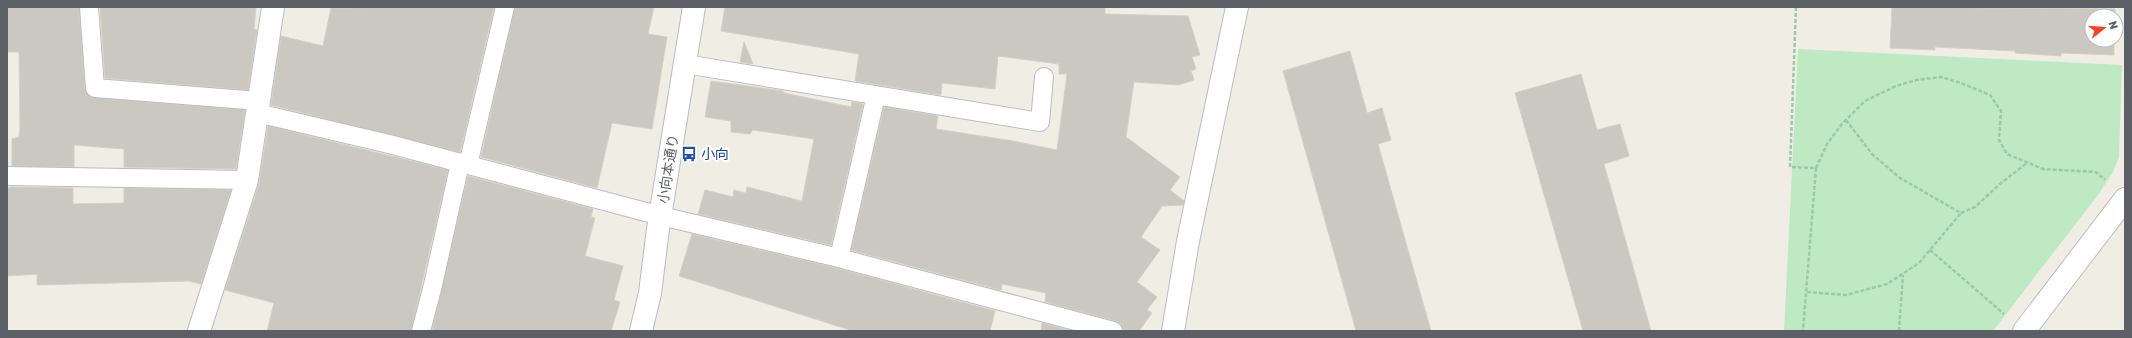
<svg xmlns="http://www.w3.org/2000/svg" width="2132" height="338" font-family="Rubik,'Noto Sans JP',sans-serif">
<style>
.green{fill:#bfe9c2}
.building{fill:#cbc8c1;stroke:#d5d0c2}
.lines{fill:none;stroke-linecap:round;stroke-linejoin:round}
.service-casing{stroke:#b9bcc1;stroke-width:20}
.minor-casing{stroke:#b9bcc1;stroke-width:24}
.tertiary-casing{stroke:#b9bcc1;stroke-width:24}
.path{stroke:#97cbaa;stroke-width:2.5;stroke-dasharray:4 2;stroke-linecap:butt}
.service{stroke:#fff;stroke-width:18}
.minor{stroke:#fff;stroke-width:22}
.tertiary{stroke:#fff;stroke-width:22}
.labels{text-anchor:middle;stroke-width:4;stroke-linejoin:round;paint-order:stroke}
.transit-label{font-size:14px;fill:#164399;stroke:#fff;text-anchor:start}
.street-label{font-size:14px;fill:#5c6066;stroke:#fff}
</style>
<rect width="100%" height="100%" fill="#f0eee4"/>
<path class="green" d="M1798 49 2122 65 2119 157 2113 172 2098 195 1993 331H1784Z"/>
<path class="building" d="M7 7H79L85 89 90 97 245 110 236 169 124 167V149L74 145V167L12 166V139L19 137 20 126 19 52H7Z
M100 7H256L254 29 257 30 248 90 105 78Z
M467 7H494L460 152 271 105 281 36 323 46 331 8Z
M515 7H654L648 34 667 37 652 129 612 123 597 188 481 157Z
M725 7H1105V14L1188 16 1200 55 1192 57 1196 69 1191 71 1194 80 1178 85 1134 82 1126 137 1180 177 1170 190 1184 201 1183 205 1162 206 1141 237 1160 250 1137 282 1157 297 1147 310 1152 313 1139 331H1123L1121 324 1116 321 1045 302 1046 293 1002 284 1001 290 851 250 884 107 938 116 936 129 1013 141 1057 150 1067 74H1059V64L998 56 995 89 942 83 941 95 855 81 859 54 721 31Z
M1892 7 2115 9V16H2092V40H2114V55L2061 53V56L2015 53V51L1935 47V50L1890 48Z
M744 42 753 64 740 62Z
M1350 51 1367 113 1382 108 1391 140 1378 144 1431 331H1356L1283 71Z
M1581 74 1597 130 1620 124 1629 156 1604 164 1651 331H1583L1515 93Z
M711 81 783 91 784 93 851 107 852 102 863 104 831 245 698 214 705 190 733 197 734 190 746 193 747 187 802 201 814 139 753 130 750 134 731 132V121L705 117Z
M268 126 448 170 411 331H267L274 303 225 290 259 184Z
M468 176 593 209 591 217 595 218 585 256 623 266 614 300 620 302 611 331H432Z
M11 187 73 188V204L124 203V188L231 190 201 284 189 281 37 285V274L7 276V188Z
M692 234 836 268 995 311 990 331H853L679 276Z
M1042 323 1072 331H1041Z"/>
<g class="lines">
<defs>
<path id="service" d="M89 7 95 88 258 101
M685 64 1040 122 1044 77
M257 113 389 144 661 216 839 258 1113 331
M468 165 505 7
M7 176 247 180
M839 258 876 95
M421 331 433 285 460 163"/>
<path id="minor" d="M199 331 247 180 273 7
M1173 331 1188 241 1237 7
M2024 331 2125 199"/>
<path id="tertiary" d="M641 331 650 293 658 229 694 7"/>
</defs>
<use href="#service" class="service-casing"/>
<use href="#minor" class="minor-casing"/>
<use href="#tertiary" class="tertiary-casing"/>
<path class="path" d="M1796 7 1790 167 1816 168 1803 331
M1846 120 1872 154 1900 178 1961 213 1975 207 2001 183 2027 163
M1816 168 1827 144 1842 124 1865 101 1896 86 1916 80 1941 77 1961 83 1990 95 2001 111 1999 140 2007 154 2043 169 2096 172 2105 180
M1930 250 2004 314
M1807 292 1846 295 1887 284 1919 263 1961 213
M1899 331 1903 275"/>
<use href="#service" class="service"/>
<use href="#minor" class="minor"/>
<use href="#tertiary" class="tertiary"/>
</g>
<defs>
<symbol id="bus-bare" viewBox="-9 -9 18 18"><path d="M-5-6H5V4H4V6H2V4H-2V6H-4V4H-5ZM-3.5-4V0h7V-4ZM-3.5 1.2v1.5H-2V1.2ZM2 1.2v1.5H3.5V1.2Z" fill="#1a4fb4" stroke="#fff" stroke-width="2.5" paint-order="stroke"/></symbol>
</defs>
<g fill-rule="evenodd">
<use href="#bus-bare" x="678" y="143" width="22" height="22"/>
</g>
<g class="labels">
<g class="transit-label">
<text x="701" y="159">小向</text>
</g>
<g class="street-label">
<text transform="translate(668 169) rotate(-81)" y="5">小向本通り</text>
</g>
</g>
<rect width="2132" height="338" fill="none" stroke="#5c6066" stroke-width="16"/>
<g transform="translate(2104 28) rotate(73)"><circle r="19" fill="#ffffff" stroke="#bebfc2"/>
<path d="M0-3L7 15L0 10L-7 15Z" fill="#f54425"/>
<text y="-6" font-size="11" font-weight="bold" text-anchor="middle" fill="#5c6066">N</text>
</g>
</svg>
